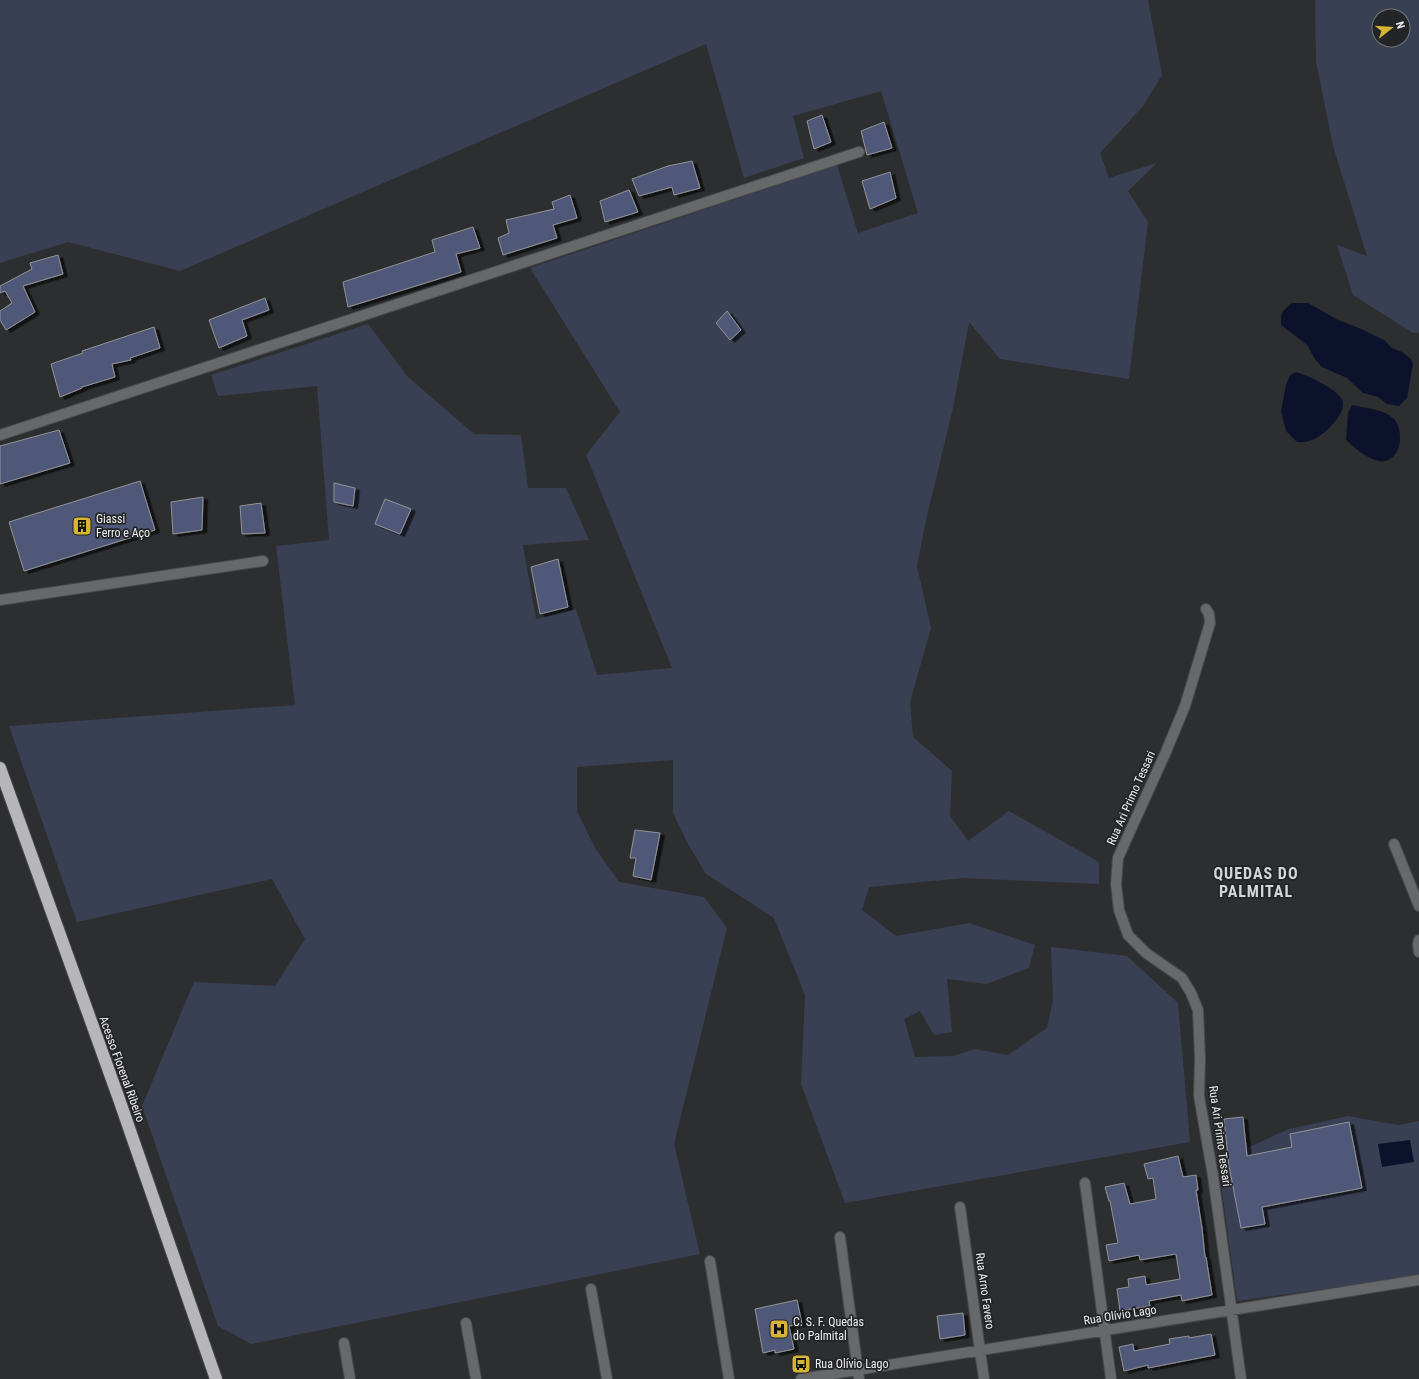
<svg xmlns="http://www.w3.org/2000/svg" width="1419" height="1379" font-family="'Roboto Condensed',sans-serif">
<style>
.green{fill:#3a4054;fill-rule:evenodd}
.water{fill:#0d122c}
.building{fill:#505878;stroke:#939497;filter:url(#shadow)}
.lines{fill:none;stroke-linecap:round;stroke-linejoin:round}
.minor-casing{stroke:#48494b;stroke-width:12}
.highway-casing{stroke:#48494b;stroke-width:14}
.minor{stroke:#676869;stroke-width:10}
.highway{stroke:#b7b7ba;stroke-width:12}
.labels{text-anchor:middle;stroke-width:3.5;stroke-linejoin:round;paint-order:stroke}
.poi-label{font-size:12px;fill:#efeff1;stroke:#232426;text-anchor:start}
.street-label{font-size:12px;fill:#efeff1;stroke:#232426}
.district-label{font-size:16px;font-weight:bold;letter-spacing:1px;fill:#d4d5d8;stroke:#232426}
</style>
<defs>
<filter id="shadow"><feDropShadow dx="4.5" dy="2.5" stdDeviation="0" flood-color="#0009"/></filter>
</defs>
<rect width="100%" height="100%" fill="#2d2e30"/>
<path class="green" d="M0 0H1148L1162 75 1143 106 1100 153 1109 178 1157 163 1128 191 1148 222 1129 379 1000 359 969 322 953 408 926 520 917 566 931 628 910 702 913 737 952 771 950 816 968 841 1009 811 1099 862V884L964 878 869 887 862 910 896 936 969 923 1035 945 1029 968 986 984 947 979 952 1032 934 1035 920 1011 904 1019 915 1057 953 1056 975 1049 1008 1055 1047 1028 1053 1000 1051 947 1127 956 1178 1003 1190 1142 845 1203 801 1084 805 995 774 918 706 874 688 844 673 813V760L577 767V811L595 848 619 882 704 897 727 928 674 1144 700 1254 251 1344 218 1326 142 1106 194 982 275 986 305 939 272 879 77 922 9 726 295 705 276 546 329 540 317 386 218 396 211 375 368 324 408 377 474 434 521 435 528 488H566L589 540 523 545 536 619 576 609 597 675 672 668 586 455 620 412 530 268 837 165 858 233 918 213 881 91 793 116 804 158 744 178 706 44 180 271 68 242 0 263Z
M1315 0H1419V333H1413L1353 295 1337 245 1367 256 1333 146 1316 61ZM1379 16H1403V40H1379Z
M1348 1116 1398 1125 1419 1121V1276L1237 1301 1218 1161 1289 1129Z"/>
<path class="water" d="M1292 303H1308L1338 320 1359 328 1384 340 1392 348 1402 352 1411 359 1413 364 1407 398 1399 406 1387 404 1378 397 1363 393 1347 378 1322 367 1315 359 1307 345 1281 325C1281 312 1282 311 1292 303Z
M1296 372C1309 376 1333 387 1341 398 1350 410 1327 432 1318 437 1312 441 1304 443 1297 442L1286 431 1281 411 1286 385 1290 375Z
M1352 405C1364 408 1383 409 1393 418 1406 430 1401 465 1379 461 1367 459 1355 448 1346 440L1348 413Z
M1410 1140 1414 1162 1382 1167 1378 1144Z"/>
<path class="building" d="M822 115 831 142 814 149 807 121Z
M884 122 892 148 867 155 861 131Z
M692 161 700 188 674 195 672 187 639 196 632 179 668 166Z
M890 172 896 198 870 209 862 181Z
M629 190 638 212 605 222 600 201Z
M570 195 577 218 553 225 557 238 503 255 498 238 509 233 506 220 554 209 552 202Z
M473 227 480 248 456 254 461 272 348 307 343 282 435 252 432 240Z
M58 255 63 274 23 286 35 312 6 330 0 320V311L12 303 5 291 0 293V286L32 269 30 263Z
M265 298 269 310 242 320 247 336 219 348 209 320Z
M727 311 741 330 730 340 716 323Z
M154 327 160 348 130 358 131 360 112 364 115 377 82 387V388L60 397 51 364 83 353 82 351Z
M59 430 70 463 0 484V446Z
M140 481 155 530 24 571 9 522Z
M334 483 355 488 353 506 334 502Z
M203 497 202 530 173 534 171 502Z
M385 499 411 509 400 534 375 524Z
M261 503 265 533 242 534 240 506Z
M558 559 568 607 540 614 531 567Z
M635 830 660 833 651 880 633 876 636 858H630Z
M1243 1117 1247 1156 1292 1147 1290 1134 1349 1122 1362 1188 1262 1207 1265 1224 1241 1228 1229 1166 1224 1119Z
M1178 1156 1183 1177 1196 1175 1198 1190H1196L1202 1228 1205 1257H1206L1212 1295 1182 1301 1181 1295 1149 1301 1150 1306 1120 1311 1117 1289 1129 1287 1128 1279 1145 1276 1146 1285 1180 1279 1176 1254 1140 1260 1139 1255 1109 1261 1106 1245 1118 1243 1110 1201H1109L1105 1187 1124 1183 1130 1204 1156 1199 1153 1178 1148 1179 1144 1164Z
M797 1300 802 1324 789 1326 794 1349 775 1353V1350L763 1353 755 1309Z
M963 1313 965 1335 940 1339 937 1316Z
M1211 1334 1215 1355 1148 1368V1365L1124 1371 1119 1347 1133 1344 1134 1351 1170 1344 1169 1339 1189 1336V1338Z"/>
<g class="lines">
<defs>
<path id="minor" d="M0 435 859 152
M0 600 263 561
M1206 609 1209 614 1210 623 1185 706 1165 754 1118 858 1116 884 1119 910 1128 935 1146 953 1182 978 1191 993 1198 1010 1200 1059 1199 1096 1213 1176 1241 1379
M1394 844 1419 906
M1419 940 1418 944 1419 952
M1085 1183 1111 1379
M960 1207 984 1379
M840 1237 859 1379
M710 1261 729 1379
M591 1289 607 1379
M466 1323 476 1379
M344 1343 350 1379
M801 1379 1419 1280"/>
<path id="highway" d="M0 768 119 1099 216 1379"/>
</defs>
<use href="#minor" class="minor-casing"/>
<use href="#highway" class="highway-casing"/>
<use href="#minor" class="minor"/>
<use href="#highway" class="highway"/>
</g>
<defs>
<symbol id="building-square" viewBox="-11 -11 22 22"><rect x="-9" y="-9" width="18" height="18" rx="4" fill="#d8b434" stroke="#232426"/><path d="M-4-6H4V6H1V3H-1V6H-4ZM-2.5-4.3h1.7v1.8h-1.7ZM.8-4.3h1.7v1.8H.8ZM-2.5-1h1.7V.8h-1.7ZM.8-1h1.7V.8H.8Z" fill="#111"/></symbol>
<symbol id="hospital-square" viewBox="-11 -11 22 22"><rect x="-9" y="-9" width="18" height="18" rx="4" fill="#d8b434" stroke="#232426"/><path d="M-5-5h3v3.5h4V-5h3V5h-3V1.5h-4V5h-3Z" fill="#111"/></symbol>
<symbol id="bus-square" viewBox="-11 -11 22 22"><rect x="-9" y="-9" width="18" height="18" rx="4" fill="#d8b434" stroke="#232426"/><path d="M-5-6H5V4H4V6H2V4H-2V6H-4V4H-5ZM-3.5-4V0h7V-4ZM-3.5 1.2v1.5H-2V1.2ZM2 1.2v1.5H3.5V1.2Z" fill="#111"/></symbol>
</defs>
<g fill-rule="evenodd">
<use href="#building-square" x="71" y="515" width="22" height="22"/>
<use href="#hospital-square" x="768" y="1318" width="22" height="22"/>
<use href="#bus-square" x="790" y="1353" width="22" height="22"/>
</g>
<g class="labels">
<g class="poi-label">
<text x="96" y="523">Giassi<tspan x="96" dy="14">Ferro e Aço</tspan></text>
<text x="793" y="1326">C. S. F. Quedas<tspan x="793" dy="14">do Palmital</tspan></text>
<text x="815" y="1368">Rua Olívio Lago</text>
</g>
<g class="street-label">
<text transform="translate(1131 798) rotate(-66)" y="4">Rua Ari Primo Tessari</text>
<text transform="translate(122 1069) rotate(70)" y="4">Acesso Florenal Ribeiro</text>
<text transform="translate(1220 1136) rotate(82)" y="4">Rua Ari Primo Tessari</text>
<text transform="translate(985 1291) rotate(82)" y="4">Rua Arno Favero</text>
<text transform="translate(1120 1315) rotate(-9)" y="4">Rua Olívio Lago</text>
</g>
<g class="district-label">
<text x="1256" y="879">QUEDAS DO<tspan x="1256" dy="18">PALMITAL</tspan></text>
</g>
</g>
<g transform="translate(1391 28) rotate(73)"><circle r="19" fill="#232426" stroke="#757577"/>
<path d="M0-3L7 15L0 10L-7 15Z" fill="#d8b434"/>
<text y="-6" font-size="11" font-weight="bold" text-anchor="middle" fill="#efeff1">N</text>
</g>
</svg>
